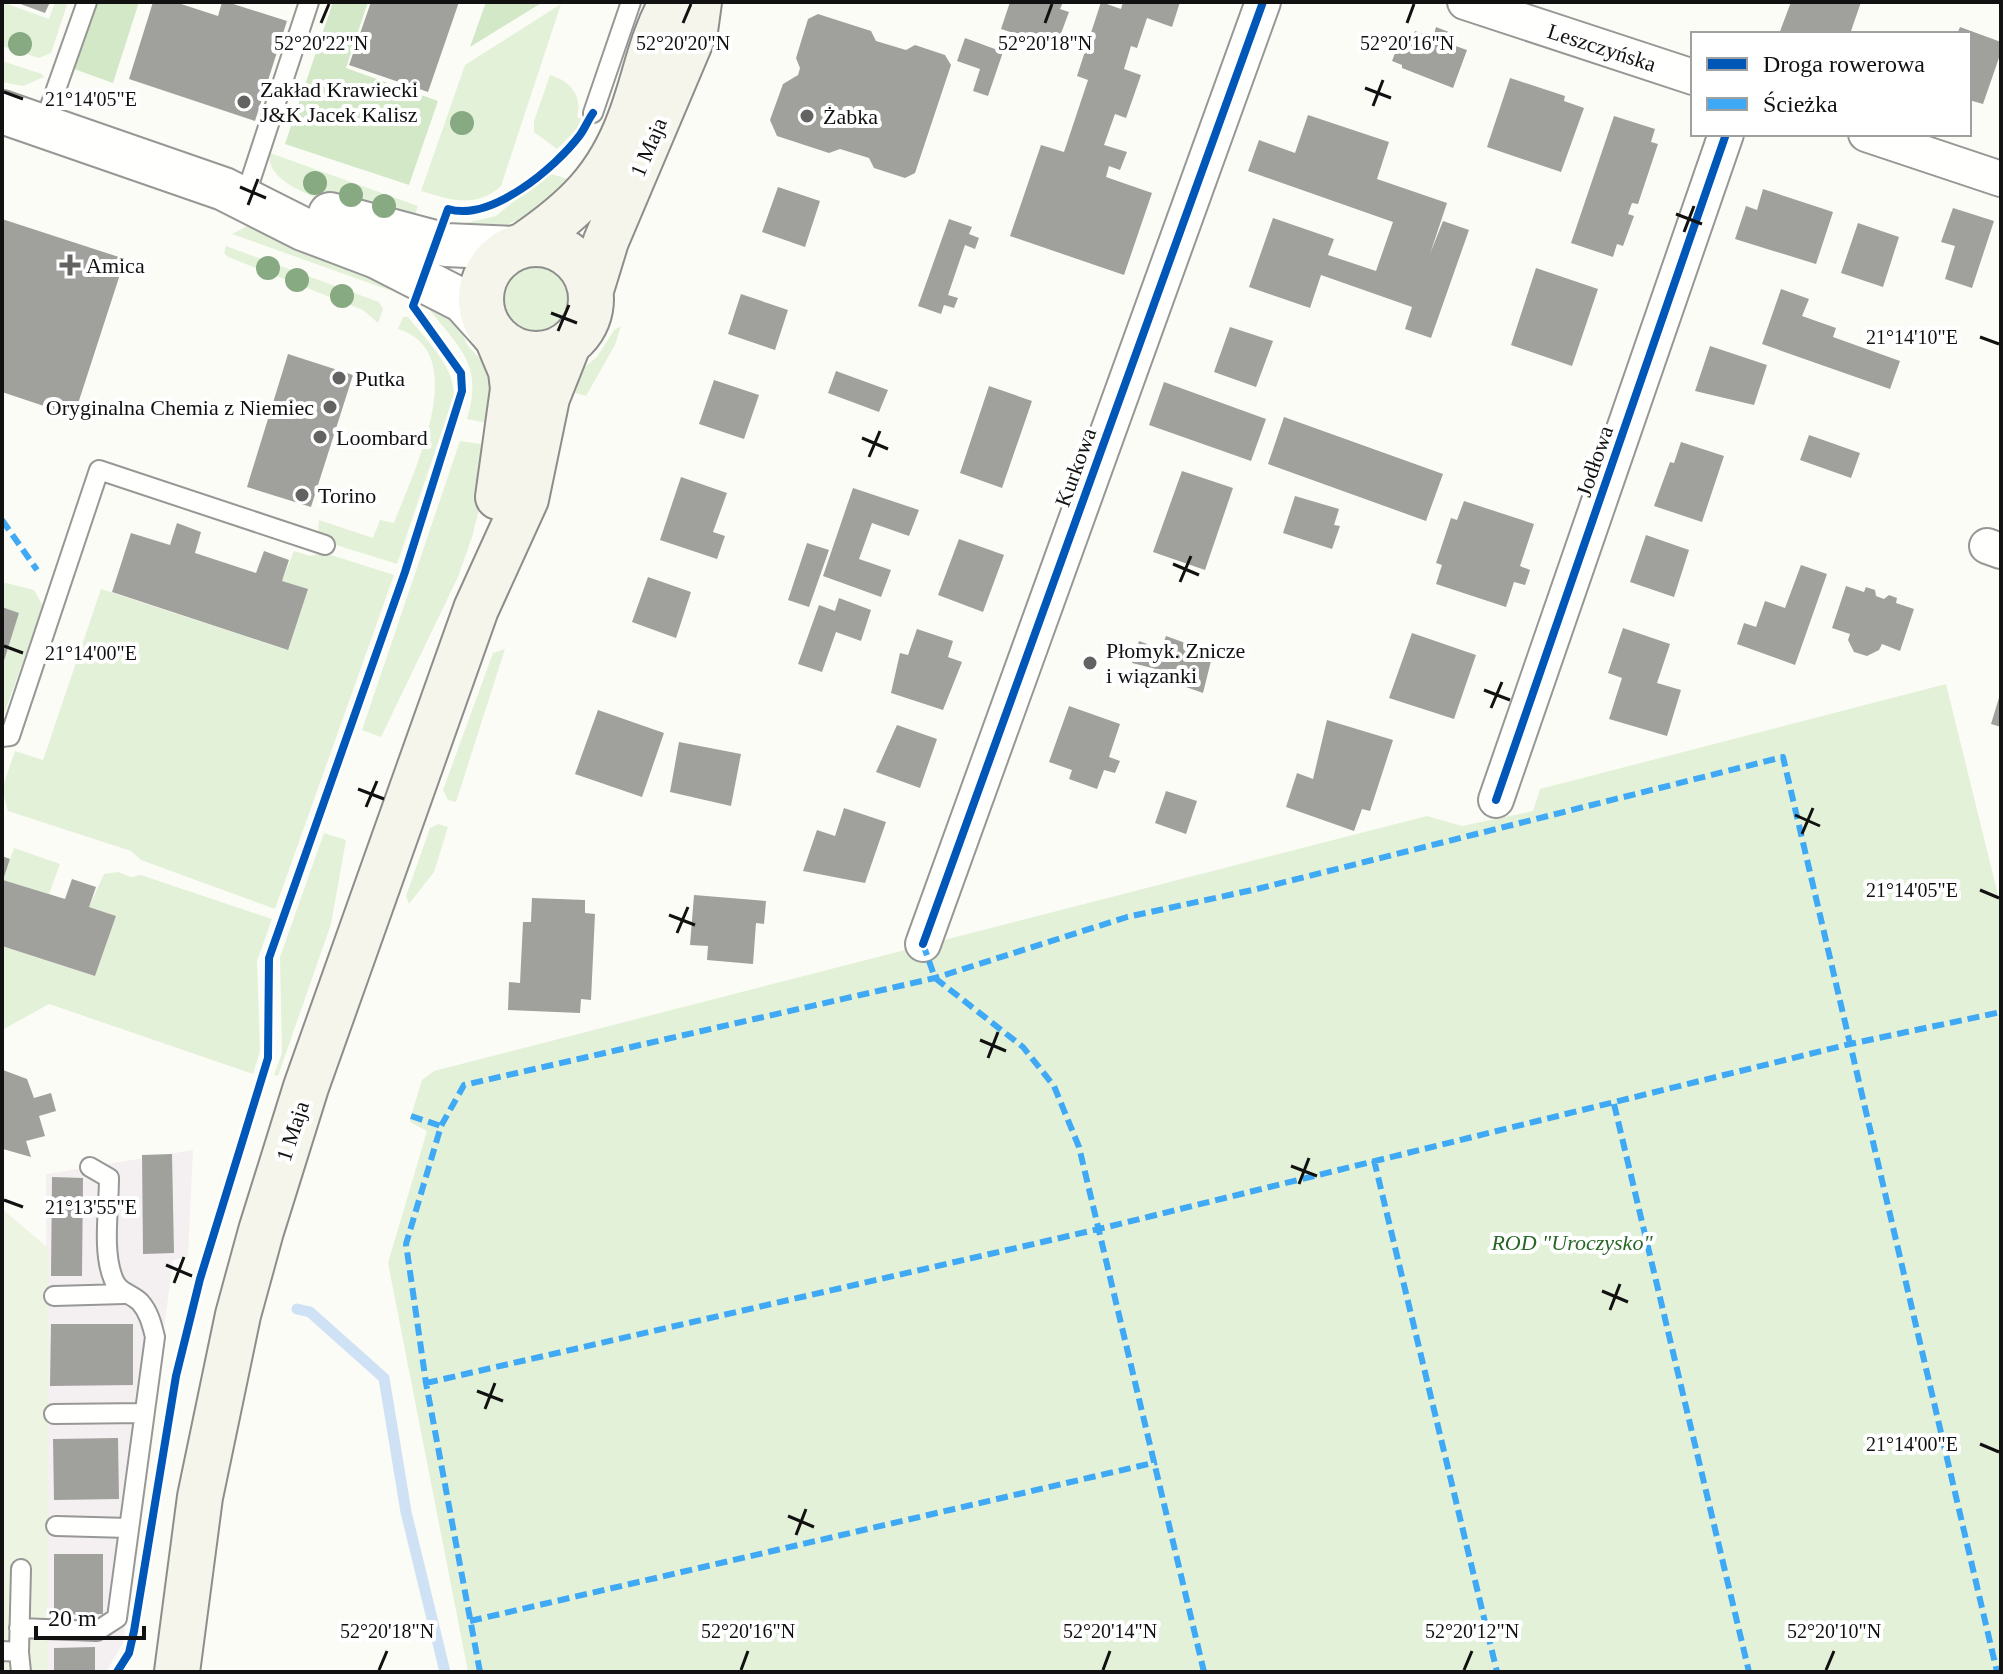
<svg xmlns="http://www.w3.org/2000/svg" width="2003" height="1674" font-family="'Times New Roman',serif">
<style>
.industrial{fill:#f4f0f2}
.green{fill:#e3f1d8}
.forest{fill:#d2e8c7}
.pitch{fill:#edf5e2}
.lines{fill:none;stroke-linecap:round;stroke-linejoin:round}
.stream{stroke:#cfe1f4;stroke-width:11}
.building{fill:#a0a09c}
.service-casing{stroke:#979795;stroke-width:22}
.minor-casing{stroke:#979795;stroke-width:38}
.tertiary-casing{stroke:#979795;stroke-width:46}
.secondary-casing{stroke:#8d8d8b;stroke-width:48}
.service{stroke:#fffffe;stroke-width:18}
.minor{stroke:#fffffe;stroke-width:34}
.tertiary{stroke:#fffffe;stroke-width:42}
.secondary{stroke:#f5f5ec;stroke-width:44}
.quiet{stroke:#3fa9f5;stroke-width:6;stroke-dasharray:12 6;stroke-linecap:butt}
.cycleway-casing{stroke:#fff;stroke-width:13}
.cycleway{stroke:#0057b8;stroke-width:8}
.tree{fill:#87aa83}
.ticks{fill:none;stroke:#111;stroke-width:3}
.poi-dot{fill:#636362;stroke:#fff;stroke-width:3}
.labels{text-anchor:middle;stroke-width:8;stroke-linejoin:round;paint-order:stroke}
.street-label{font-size:22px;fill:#111;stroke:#fff}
.poi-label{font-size:22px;fill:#111;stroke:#fff;text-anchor:start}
.park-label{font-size:22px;font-style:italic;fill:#276624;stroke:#fff}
.ticks-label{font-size:20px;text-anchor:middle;fill:#111;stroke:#fff;stroke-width:8;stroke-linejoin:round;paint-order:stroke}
</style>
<rect width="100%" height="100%" fill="#fcfcf7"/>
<path class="industrial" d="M193 1150 188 1257 173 1260 123 1643 106 1672H48L46 1174Z"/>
<path class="green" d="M2 2 49 19 55 2H68L51 53 39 58 2 46Z
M561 4 501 186C476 209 450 200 421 191L465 65Z
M2 61 42 74 44 77 23 86 2 82Z
M550 75C570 81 583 95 577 117L581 119 577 129 557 149 534 132V121Z
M270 153 418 206 412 224C381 215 261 196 270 153Z
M548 173 571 180 547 217 515 221 494 231 452 226 496 216Z
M249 225 393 278 389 290 232 234Z
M226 246 379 302 383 309 378 323 363 310 228 257 224 253Z
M500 300a37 37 0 1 1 74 0a37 37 0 1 1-74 0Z
M425 304 454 317 468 346 483 362 495 382 497 425 467 419C484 361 458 348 425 304Z
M403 317H408C425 339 454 365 454 395L397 564 330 543 318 534 319 520 373 538 380 520 394 523C412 474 474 352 398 329Z
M621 326 615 345 586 396 568 391 575 375 597 357 614 330Z
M460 441 495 446 472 537 458 577 381 737 362 730Z
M294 551 310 556 325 553 394 575 275 909 141 860 131 851 8 811 2 789 15 751 43 760 101 589 287 650 282 581Z
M2 582 34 590 43 606 2 720V666L19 613 2 607Z
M505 649 456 802 448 800 443 790 493 653Z
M1946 684 2001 907V1672H468L388 1263 427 1131 410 1122 411 1116 422 1080 434 1071 1427 816 1462 826 1533 811 1540 789Z
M438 824 448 827 434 872 409 904 406 896 430 828Z
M324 833 346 840 331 924 278 1076 274 1075 282 1053 280 957Z
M14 848 60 864 49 894 3 880Z
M118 872 131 877 141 875 272 919 257 961 260 1051 253 1074 49 1004 2 1030V946L95 976 116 916 89 907 104 874Z"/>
<path class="forest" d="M97 2H139L113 83 74 69Z
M333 2H368L346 68 438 101 409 185 285 144Z
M486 2H543L470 47Z"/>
<path class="pitch" d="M2 1209 48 1248V1672H2Z"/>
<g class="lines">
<path class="stream" d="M297 1309 310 1312 384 1378 406 1512 445 1672"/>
</g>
<path class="building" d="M15 2H50L45 13Z
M153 2H175L218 16 222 2H227L287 21 255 121 129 79Z
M371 2H459L428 92 349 65Z
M1010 2H1063L1060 9 1069 12 1056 47 1001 29Z
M1101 2 1121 9 1123 2H1180L1172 27 1147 18 1137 48 1131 46 1124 69 1141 75 1126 118 1115 114 1104 145 1127 152 1120 170 1109 166 1106 177 1152 193 1124 275 1010 236 1041 145 1064 152 1088 80 1077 76Z
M1791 2H1861L1850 34H1779Z
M818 14 871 31 876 41 906 50 915 45 945 55 951 65 915 173 905 178 874 168 869 158 840 149 829 153 777 136 770 120 783 84 798 75 800 68 796 58 808 19Z
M1436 27 1454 34 1450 44 1467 50 1453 88 1402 68V65L1392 61 1397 48 1408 52 1415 31 1433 38Z
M1960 27 2001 42V52L1983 104 1969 100V34H1957Z
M965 38 1003 52 988 96 973 91 980 69 957 61Z
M1510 78 1565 96 1564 101 1584 108 1561 172 1487 147Z
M1308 115 1389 142 1377 179 1447 203 1430 254 1443 221 1469 230 1431 338 1405 329 1412 307 1321 275 1310 308 1249 287 1273 218 1334 239 1328 255 1376 271 1393 222 1248 171 1259 140 1295 153Z
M1614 116 1655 129 1651 142 1658 144 1638 204 1632 203 1628 214 1634 216 1623 246 1617 244 1613 257 1571 243Z
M778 187 820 201 805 247 762 232Z
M1763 189 1833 212 1816 264 1735 239 1746 206 1757 210Z
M1953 208 1994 221 1972 288 1945 279 1955 246 1941 242Z
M2 219 125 259 74 416 2 392Z
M949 219 972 227 969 234 979 238 975 249 965 245 948 295 958 298 954 308 944 305 941 314 918 306Z
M1858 223 1899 237 1883 287 1841 273Z
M1536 268 1598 289 1572 366 1511 345Z
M1781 289 1809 299 1802 316 1836 328 1833 337 1900 361 1890 389 1762 344Z
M741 294 788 310 775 350 728 334Z
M1230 327 1273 341 1256 387 1214 372Z
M1710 346 1767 365 1754 405 1695 391Z
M288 354 353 375 311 507 247 487Z
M836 371 888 390 879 412 828 393Z
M714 380 759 395 744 439 699 424Z
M1164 382 1266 419 1251 461 1149 425Z
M989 386 1032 401 1002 488 960 473Z
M1284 417 1443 474 1426 521 1268 464Z
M1809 435 1860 453 1851 478 1800 460Z
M1681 442 1724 456 1702 522 1654 506 1670 462 1674 463Z
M1182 471 1233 488 1205 570 1153 552Z
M681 477 727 493 713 532 725 536 717 559 660 540Z
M853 488 919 510 909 536 872 523 859 559 891 570 881 597 823 576Z
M1295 496 1339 509 1334 525 1340 526 1332 549 1283 533Z
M1464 501 1534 524 1520 566 1530 570 1525 585 1514 582 1506 607 1436 584 1442 565 1436 563 1451 518 1457 520Z
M177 523 201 532 195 553 256 573 264 551 289 560 282 581 308 589 288 650 112 592 131 533 170 545Z
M1646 535 1689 550 1674 597 1630 582Z
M959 539 1004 555 983 612 938 595Z
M807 543 829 550 809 607 788 600Z
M1801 565 1827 574 1795 665 1737 644 1744 623 1756 627 1765 601 1785 608Z
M648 577 691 592 676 638 632 622Z
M1846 586 1864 592 1866 587 1875 590 1876 596 1884 599 1889 595 1897 598 1896 603 1914 609 1900 651 1882 644 1879 650 1867 656 1854 652 1848 640 1850 634 1832 628Z
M839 598 871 610 861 641 836 632 822 672 798 664 819 605 835 611Z
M2 607 19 613 3 664H2Z
M1623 628 1670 644 1657 683 1681 690 1667 736 1609 719 1622 678 1608 673Z
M917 629 953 641 948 657 962 662 943 710 891 693 900 653 908 655Z
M1412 633 1476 655 1454 719 1389 698Z
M1166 636 1213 653 1203 693 1169 681 1172 673 1132 663 1139 641 1161 649Z
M2001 691V727L1991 724Z
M1069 706 1120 724 1109 757 1120 761 1115 773 1104 770 1097 789 1069 779 1072 770 1049 762Z
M598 710 664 733 642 797 575 774Z
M1327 720 1393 740 1370 811 1362 809 1354 831 1286 807 1297 773 1313 779Z
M897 725 937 739 920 788 876 772Z
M679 742 741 754 731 806 670 792Z
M1166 791 1197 801 1186 834 1155 823Z
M844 808 886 822 865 883 803 871 817 830 835 836Z
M2 856 10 859 3 880 65 899 72 879 96 887 89 907 116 916 95 976 2 946Z
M694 895 766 901 764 924 756 923 753 964 707 960 708 946 690 945Z
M532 898 585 900V913L595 914 591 1000 581 999 580 1013 508 1010 509 982 520 983 523 922H531Z
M3 1070 27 1079 34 1098 51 1093 56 1111 39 1116 45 1136 26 1141 31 1157 3 1149Z
M172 1154 174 1253 143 1254 142 1155Z
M52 1177 83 1178 82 1276H51Z
M51 1324H133V1385L50 1386Z
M118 1438 119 1499 54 1500 53 1439Z
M54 1554H103V1614L54 1615Z
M95 1647V1672H54V1648Z"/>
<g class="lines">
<defs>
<path id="service" d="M593 113 631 2
M43 126 87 2
M246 194 309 2
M2 737 10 736 99 470 325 545
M54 1296 124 1294
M54 1414 144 1413
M56 1526 129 1528
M19 1628 97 1631 117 1618 155 1337C152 1325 149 1312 140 1302 131 1293 118 1293 113 1278 102 1250 109 1209 109 1178L90 1167
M2 1651 19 1652 21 1672
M19 1652 21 1569"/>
<path id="minor" d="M1465 2 1693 77
M1866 134 2001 179
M1987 546 2001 551
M1496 800 1726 134
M923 944 1263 2"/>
<path id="tertiary" d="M2 112 224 189 303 229 377 257 463 301 489 330
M330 214 446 245 513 248"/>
<path id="secondary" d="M481 299a55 55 0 1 1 110 0a55 55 0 1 1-110 0Z
M524 245C575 210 608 179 630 119 645 80 651 38 672 2
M591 290 606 241 695 31 699 2
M498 497 513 389 511 371 498 340
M177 1672 200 1497 238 1315 261 1231 306 1087 476 609 526 499 547 398 568 345"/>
</defs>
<use href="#service" class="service-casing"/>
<use href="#minor" class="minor-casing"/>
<use href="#tertiary" class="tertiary-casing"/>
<use href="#secondary" class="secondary-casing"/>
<use href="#service" class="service"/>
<use href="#minor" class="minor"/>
<use href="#tertiary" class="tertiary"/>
<use href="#secondary" class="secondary"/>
<path class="quiet" d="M2 520 37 570
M923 944 935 978 1023 1047 1054 1086 1079 1147 1204 1672
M1614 1104 1749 1672
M411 1116 441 1126
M1374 1160 1497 1672
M426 1383 1099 1229 1850 1044 2001 1012
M470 1621 1157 1462
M480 1672 426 1383 406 1244 441 1126 464 1085 935 978 1127 917 1257 889 1783 757 1997 1672"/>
<defs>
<path id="cycleway" d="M1496 800 1726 134
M923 944 1263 2
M117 1672 129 1653 134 1631 176 1376 200 1279 268 1058 269 958 405 572 462 391 461 373 413 306 448 209C491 222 555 168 580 135 585 128 588 120 593 113"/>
</defs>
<use href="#cycleway" class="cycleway-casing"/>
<use href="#cycleway" class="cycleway"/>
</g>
<g class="tree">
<circle cx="20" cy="44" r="12"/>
<circle cx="462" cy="123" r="12"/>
<circle cx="315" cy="183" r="12"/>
<circle cx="351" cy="195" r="12"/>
<circle cx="384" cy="206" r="12"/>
<circle cx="268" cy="268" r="12"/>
<circle cx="297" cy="280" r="12"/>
<circle cx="342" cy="296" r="12"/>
</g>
<path class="ticks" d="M321 23 329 4M683 23 691 4M1045 23 1052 4M1407 23 1414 4M1365 88 1391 98M4 92 23 99M1373 106 1383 80M240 187 266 198M248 205 258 179M1676 214 1702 224M1684 232 1694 206M551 313 577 323M558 331 569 305M1980 337 1999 344M862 438 888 449M869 457 880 431M1173 564 1199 575M1180 582 1191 556M4 646 23 653M1484 690 1510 700M1491 708 1502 682M358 789 384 799M366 807 377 781M1795 815 1820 826M1802 834 1813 808M1980 890 1999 898M669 915 695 925M677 933 688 907M980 1040 1006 1051M988 1058 998 1032M1291 1166 1317 1176M1299 1184 1309 1158M4 1200 23 1207M166 1265 192 1276M174 1283 184 1257M1602 1291 1628 1302M1610 1310 1620 1284M477 1391 503 1401M485 1409 495 1383M1980 1444 1999 1452M788 1516 814 1527M796 1535 806 1509M379 1670 387 1651M741 1670 748 1651M1103 1670 1110 1651M1464 1670 1472 1651M1826 1670 1834 1651"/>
<g class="poi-dot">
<circle cx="244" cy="102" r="8"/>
<circle cx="807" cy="116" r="8"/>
<path d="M66 253h8v8h8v8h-8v8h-8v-8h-8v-8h8z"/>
<circle cx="339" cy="378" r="8"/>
<circle cx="330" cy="407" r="8"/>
<circle cx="320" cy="437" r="8"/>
<circle cx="302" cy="495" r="8"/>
<circle cx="1090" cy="663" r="8"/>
</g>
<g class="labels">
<g class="street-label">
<text transform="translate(1602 47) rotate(18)" y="8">Leszczyńska</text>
<text transform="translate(648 147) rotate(-67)" y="8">1 Maja</text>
<text transform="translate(1594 461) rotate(-71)" y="8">Jodłowa</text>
<text transform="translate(1075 467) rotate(-70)" y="8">Kurkowa</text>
<text transform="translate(292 1131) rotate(-72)" y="8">1 Maja</text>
</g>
<g class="poi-label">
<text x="260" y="97">Zakład Krawiecki<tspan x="260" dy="25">J&amp;K Jacek Kalisz</tspan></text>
<text x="823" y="124">Żabka</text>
<text x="86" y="273">Amica</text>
<text x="355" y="386">Putka</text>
<text x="314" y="415" text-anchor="end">Oryginalna Chemia z Niemiec</text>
<text x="336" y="445">Loombard</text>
<text x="318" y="503">Torino</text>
<text x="1106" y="658">Płomyk. Znicze<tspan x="1106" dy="25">i wiązanki</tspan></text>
</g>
<g class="park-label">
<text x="1572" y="1250">ROD "Uroczysko"</text>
</g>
</g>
<g class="ticks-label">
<text x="321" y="50">52°20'22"N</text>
<text x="683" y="50">52°20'20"N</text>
<text x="1045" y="50">52°20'18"N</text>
<text x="1407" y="50">52°20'16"N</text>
<text x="91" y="106">21°14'05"E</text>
<text x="1912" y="344">21°14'10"E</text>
<text x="91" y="660">21°14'00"E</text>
<text x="1912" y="897">21°14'05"E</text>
<text x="91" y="1214">21°13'55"E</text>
<text x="1912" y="1451">21°14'00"E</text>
<text x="387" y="1638">52°20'18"N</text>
<text x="748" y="1638">52°20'16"N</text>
<text x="1110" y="1638">52°20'14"N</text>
<text x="1472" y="1638">52°20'12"N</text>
<text x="1834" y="1638">52°20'10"N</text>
</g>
<rect width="2003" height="1674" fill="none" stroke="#111111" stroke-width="8"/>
<rect x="1691" y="32" width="280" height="104" fill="#ffffff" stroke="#a0a0a0" stroke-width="2"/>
<rect x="1707" y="58" width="40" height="12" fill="#0057b8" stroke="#a0a0a0" stroke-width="2"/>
<text x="1763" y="72" font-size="24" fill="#111111">Droga rowerowa</text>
<rect x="1707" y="98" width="40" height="12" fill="#3fa9f5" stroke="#a0a0a0" stroke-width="2"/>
<text x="1763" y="112" font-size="24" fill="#111111">Ścieżka</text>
<path d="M36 1626v12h108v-12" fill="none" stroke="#111111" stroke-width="4"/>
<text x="48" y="1626" font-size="24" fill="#111111" stroke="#ffffff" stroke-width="6" paint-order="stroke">20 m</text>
</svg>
